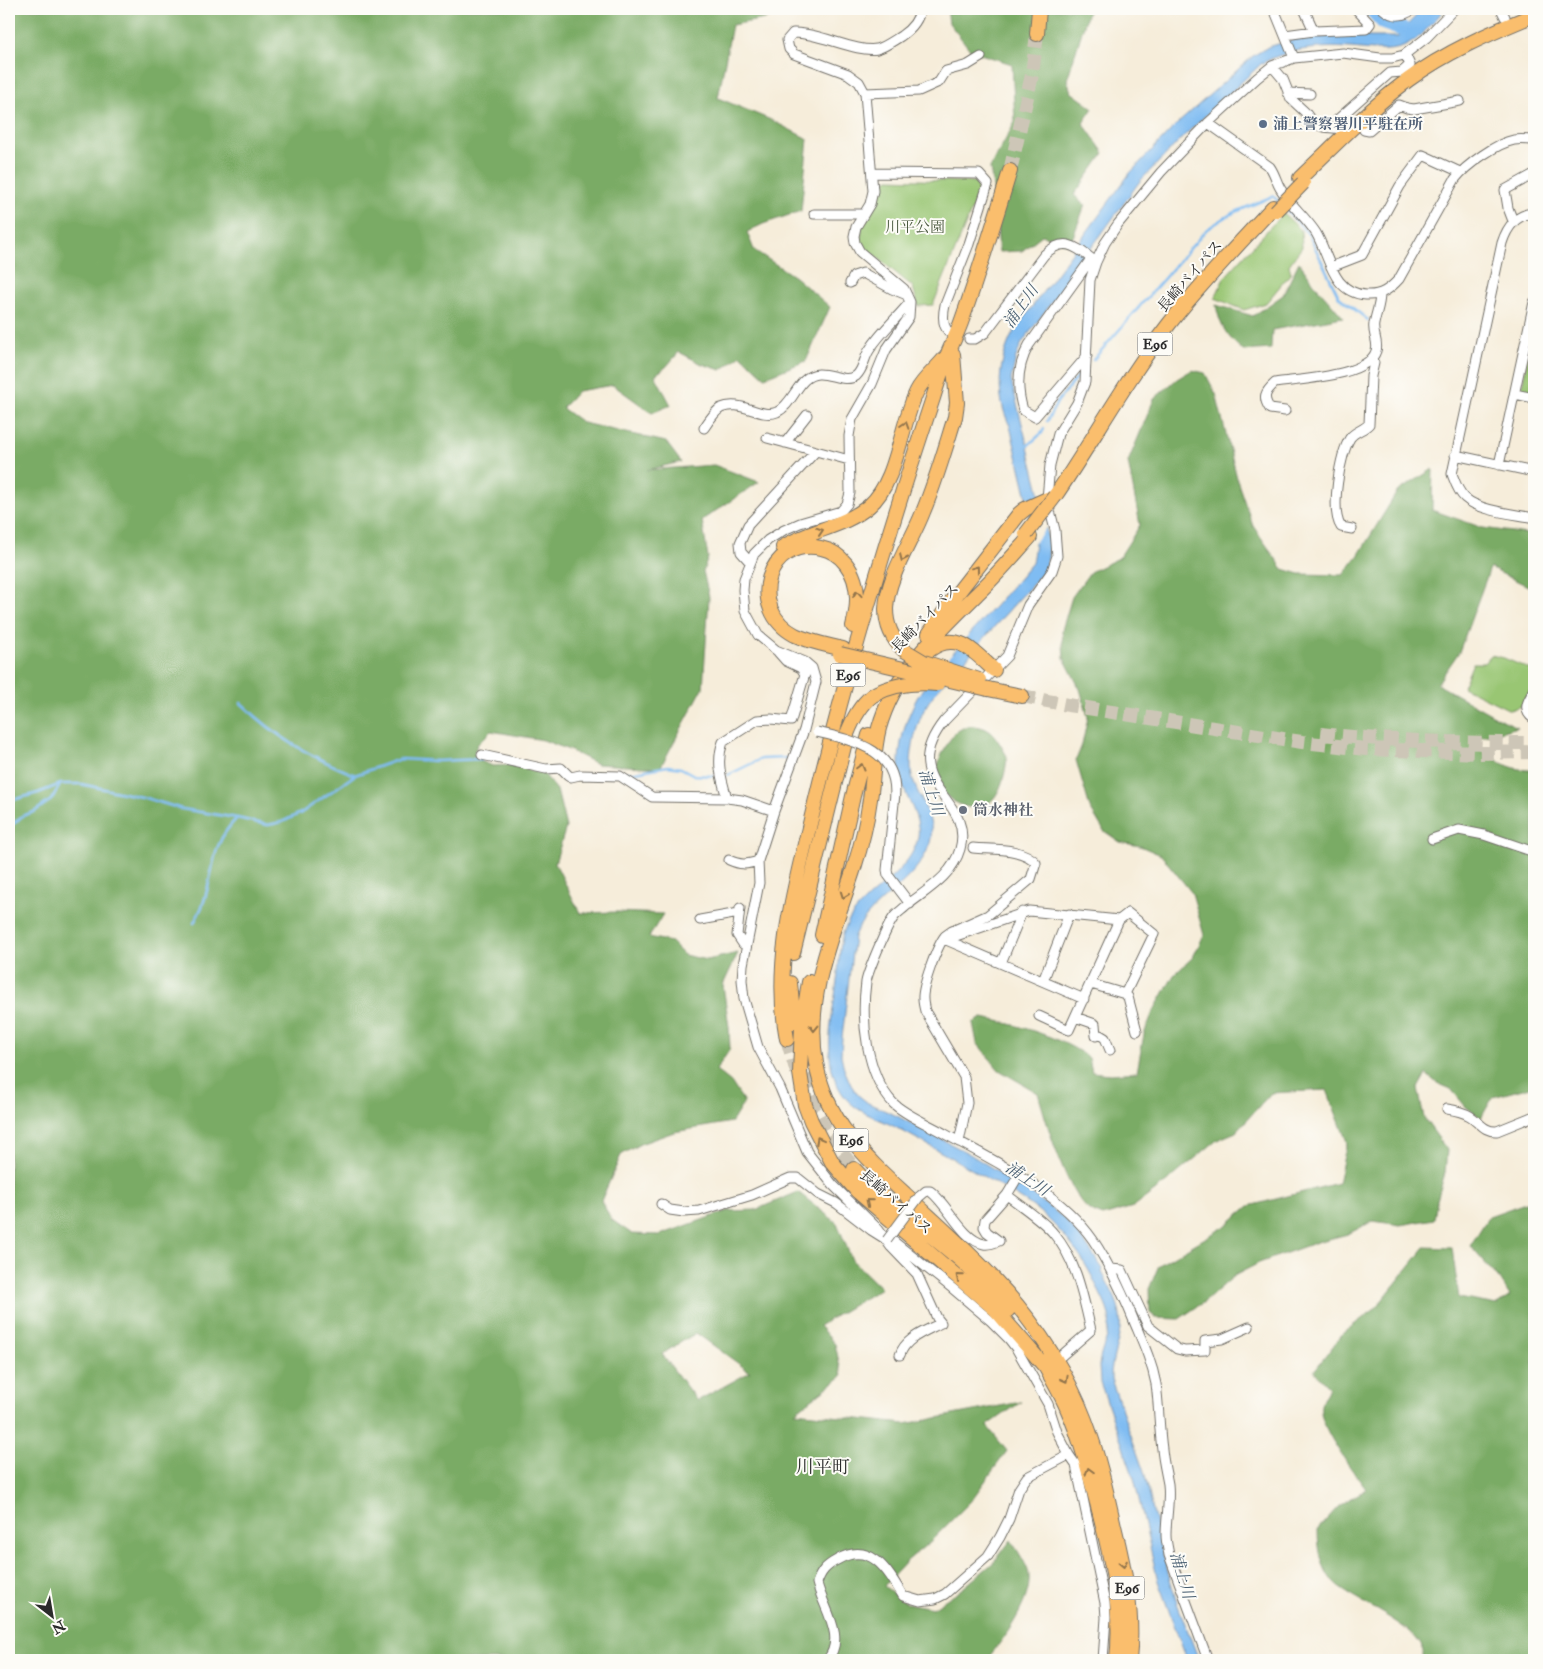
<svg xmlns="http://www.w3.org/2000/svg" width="1543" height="1669" font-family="'IM FELL Double Pica','Noto Serif JP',serif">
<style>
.green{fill:#99c673;stroke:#62784f}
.forest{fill:#7aab65;stroke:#526b48;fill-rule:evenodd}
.water{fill:#7fbcf2;stroke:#55748e}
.pier{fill:#f6edda}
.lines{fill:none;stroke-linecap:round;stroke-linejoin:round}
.stream{stroke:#7fbcf2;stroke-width:2.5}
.river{stroke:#7fbcf2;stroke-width:15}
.highway-tunnel{stroke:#cdc6b7;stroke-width:14;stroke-dasharray:14 7;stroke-linecap:butt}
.minor-casing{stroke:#726f68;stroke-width:11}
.highway-casing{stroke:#726f68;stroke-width:16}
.minor{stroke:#fff;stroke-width:9}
.highway{stroke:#fabe6d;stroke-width:14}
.minor-bridge-casing{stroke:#726f68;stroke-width:11;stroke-linecap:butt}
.highway-bridge-casing{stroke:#726f68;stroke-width:16;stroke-linecap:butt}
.minor-bridge{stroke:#fff;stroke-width:9}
.highway-bridge{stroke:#fabe6d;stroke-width:14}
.oneway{stroke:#92744c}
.service-dot{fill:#5c6f8a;stroke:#fdfcf7;stroke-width:2}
.worship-dot{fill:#6b7280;stroke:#fdfcf7;stroke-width:2}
.labels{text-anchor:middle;stroke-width:4;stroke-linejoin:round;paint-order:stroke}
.shield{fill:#fdfcf7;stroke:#6a6a68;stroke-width:1}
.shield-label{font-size:14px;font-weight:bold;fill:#2b2b2b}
.service-label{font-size:15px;font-weight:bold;fill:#4e5e75;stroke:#fdfcf7;text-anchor:start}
.park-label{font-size:15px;fill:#4c5a41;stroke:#fdfcf7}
.street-label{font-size:15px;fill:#2b2b2b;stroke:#fdfcf7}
.worship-label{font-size:15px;font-weight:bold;fill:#5b616d;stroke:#fdfcf7;text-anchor:start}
.water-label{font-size:16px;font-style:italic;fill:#485e71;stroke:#fdfcf7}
.quarter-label{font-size:18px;fill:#2b2b2b;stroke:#fdfcf7}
</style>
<rect width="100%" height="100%" fill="#fdfcf7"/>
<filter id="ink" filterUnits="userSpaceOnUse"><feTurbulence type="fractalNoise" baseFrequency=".02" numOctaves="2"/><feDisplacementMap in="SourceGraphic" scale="10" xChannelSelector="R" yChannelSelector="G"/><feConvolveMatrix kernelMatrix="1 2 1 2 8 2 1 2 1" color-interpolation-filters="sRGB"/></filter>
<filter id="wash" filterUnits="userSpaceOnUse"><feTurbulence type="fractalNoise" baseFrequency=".0096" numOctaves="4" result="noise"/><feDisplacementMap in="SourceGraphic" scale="20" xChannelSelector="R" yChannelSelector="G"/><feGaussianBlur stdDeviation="1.12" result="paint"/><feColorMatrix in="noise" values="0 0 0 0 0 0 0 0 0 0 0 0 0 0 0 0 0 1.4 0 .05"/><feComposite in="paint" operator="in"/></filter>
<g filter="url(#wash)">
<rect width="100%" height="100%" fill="#f6edda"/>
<path class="green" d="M889 179 976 182 978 194 933 305 918 306 913 287 862 245 861 228 876 203 878 185Z
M1283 213 1301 230 1302 247 1289 265 1291 273 1266 303 1244 310 1215 298 1224 278Z
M1534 334V394L1523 392 1522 386 1532 336Z
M1491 655 1504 658 1534 671V684L1521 706 1510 710 1463 687 1473 663H1484Z"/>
<path class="forest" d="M9 9H779L770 18 732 25 718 98 771 120 808 139 801 211 763 224 747 232 754 250 795 277 830 307 806 361 765 377 741 355 721 370 702 364 679 352 666 367 655 375 671 405 652 413 613 385 578 391 562 408 583 423 666 442 681 462 647 470 714 465 759 482 702 520 708 558 703 571 709 597 703 688 660 768 597 764 569 750 543 740 491 731 477 745 474 753 480 761 493 766 510 765 544 774 557 790 566 827 555 863 580 913 617 912 663 914 649 937 671 942 684 955 707 960 738 953 723 985 729 1027 730 1049 716 1070 731 1082 744 1102 732 1122 674 1132 640 1144 621 1155 601 1201 612 1220 632 1234 660 1235 727 1211 755 1210 798 1192 837 1223 852 1260 881 1288 819 1326 835 1344 842 1376 795 1412 905 1424 1021 1402 987 1426 1007 1451 970 1502 931 1541 908 1560 884 1586 906 1603 933 1608 963 1588 994 1562 1011 1540C1016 1549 1028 1565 1029 1575 1032 1601 1003 1641 986 1660H9ZM696 1333 750 1372 697 1401 662 1354Z
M947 9H1089L1067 80 1071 92 1093 108 1083 123 1104 153 1074 195 1085 205 1070 245 1042 235 1022 251 999 252 995 199 990 168 1015 122 1012 64 971 51 949 23Z
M1299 262 1316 286 1343 317 1272 330 1271 349 1243 351C1227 336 1220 327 1216 305L1253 316 1283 295Z
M1192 370 1205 373 1216 394 1239 486 1253 526 1283 569 1300 574 1343 575 1358 556 1397 492 1433 469 1432 510 1483 528 1534 535V589L1490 568 1459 652 1437 684 1496 717 1518 727 1477 738 1475 745C1494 759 1509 771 1534 770V1086L1493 1097 1481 1118 1466 1107 1451 1089 1437 1083 1426 1074 1418 1088 1424 1118 1447 1150 1445 1173 1437 1200 1434 1219 1400 1225 1373 1221 1348 1234 1317 1242 1259 1263 1234 1276 1207 1300 1179 1319 1156 1318 1150 1313 1149 1289 1159 1265 1224 1227 1249 1206 1338 1183 1347 1142 1327 1090 1271 1093 1236 1132 1217 1140 1168 1181 1133 1207 1103 1216C1098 1214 1092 1212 1089 1210 1066 1192 1046 1121 1038 1093L999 1070 977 1043 973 1023 982 1018C1013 1023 1064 1038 1089 1058L1092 1072 1110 1074 1137 1072 1144 1034 1153 1012 1174 975 1193 957 1204 935 1192 893 1161 855 1140 846 1120 842 1104 831 1090 808 1076 760 1082 745 1088 717 1080 689 1064 658 1062 630 1072 597 1090 572 1119 558 1140 525 1128 462 1154 399 1177 379Z
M967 726C992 725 995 736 1007 756 1005 786 992 822 955 802 949 799 939 790 937 783 932 770 946 744 954 734 958 730 963 728 967 726Z
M1531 1201 1534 1204V1660H1421C1438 1633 1349 1600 1334 1583 1321 1568 1318 1549 1318 1529L1339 1506 1366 1489C1354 1472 1317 1426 1321 1405 1322 1399 1327 1393 1329 1387L1314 1371 1343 1333 1375 1309 1425 1247 1452 1248 1459 1298 1497 1305 1510 1296 1499 1279 1470 1246 1489 1216Z"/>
<path class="water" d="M1423 9H1445C1433 22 1420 40 1403 47 1387 53 1367 49 1350 48 1320 46 1286 49 1261 64L1186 134 1140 181 1022 343 1016 357 1011 380 1041 499 1049 545 1048 558 1044 570 1035 582C1011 607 989 633 966 659 952 674 935 690 925 708 916 725 911 748 911 767 911 793 938 813 930 843 917 884 870 899 854 936L842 1038 841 1055 844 1069 851 1085 858 1095 868 1103 897 1116 968 1153 1018 1184 1064 1218 1085 1243 1103 1269 1102 1272C1108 1285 1119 1301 1120 1316 1123 1337 1110 1357 1111 1379L1145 1475 1162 1551 1177 1603 1199 1660H1187L1158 1581 1134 1478 1100 1382C1100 1377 1099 1371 1099 1366 1100 1349 1112 1333 1109 1316 1107 1306 1101 1296 1097 1287 1087 1264 1073 1245 1056 1227 1038 1207 1012 1193 988 1179 958 1161 928 1145 897 1128 877 1117 855 1113 842 1093 820 1060 833 1016 837 981 839 966 839 949 843 934 853 898 900 882 915 847 928 819 900 796 899 768 898 745 906 718 917 698 928 679 945 662 960 645 984 618 1009 591 1032 563L1035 544 1028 502 1010 426C995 397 998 361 1013 333L1130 173 1176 125 1253 56 1268 47 1295 39 1346 35 1371 37H1398L1404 28Z"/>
<path class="pier" d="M1043 507 1049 524 1033 545 1029 521Z"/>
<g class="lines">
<path class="stream" d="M1286 209 1309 235 1339 297 1368 320
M1093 360 1207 229 1231 214 1273 196 1278 201
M1047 421 1058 401 1079 375
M1026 447 1042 433 1044 429
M241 703C277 738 309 756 355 775
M622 773 636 772 668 766 681 768 694 775 713 776
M728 775 761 759 790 758
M9 801 38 793 61 784H81L142 797 182 809 237 818 268 825 282 822 301 813 355 775 400 759 437 761 482 759
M9 828 22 816 34 812 51 800 60 785
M194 923C197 916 202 909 204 901 215 868 210 845 237 818"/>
<path class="river" d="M1371 9 1384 23 1412 33"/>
</g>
</g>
<g filter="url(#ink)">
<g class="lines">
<path class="highway-tunnel" d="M1010 171 1032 75 1037 34
M1022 696 1068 705 1302 742 1366 749 1478 753 1534 752
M1321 734C1389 741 1457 743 1526 743
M787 1039 799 1079
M801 1055 821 1106
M808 1099 828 1134 854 1169"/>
<defs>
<path id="minor" d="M1274 9 1294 58
M1304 9 1314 31
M1383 9C1393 18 1404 16 1414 9
M1501 9 1505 17
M1285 35 1314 31 1366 29 1370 24 1356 9
M1272 66 1283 79 1291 99 1305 112 1313 123 1323 127 1343 129
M865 93 919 91 939 82 946 71 968 65 981 57
M1288 93 1310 94
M1208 123 1270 167C1275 174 1276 181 1280 188 1290 205 1306 217 1316 233 1330 257 1332 293 1366 295 1381 296 1390 289 1399 279L1455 179C1466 165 1497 143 1514 140 1520 139 1528 140 1534 140
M1337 128 1338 119 1390 73 1402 72 1410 65 1405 54
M1364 130 1369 131 1399 105 1407 108 1414 109 1460 101
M873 173 979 174 988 184 969 244 945 305C943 314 942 326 949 332
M1534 213C1516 214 1507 227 1502 243L1452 474C1455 482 1458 492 1465 498 1479 511 1515 514 1534 518
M814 214H864
M1513 221 1508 208 1505 190 1534 174
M1331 267 1362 255 1400 186 1423 155 1460 172
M850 283 854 276 863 273 892 289 907 295
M969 339H975L985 333 1044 255C1065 235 1076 247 1096 262
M1087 356 1035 417 1023 410C1016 387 1017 366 1029 345L1091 259
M1515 394 1534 398
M1285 411 1270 409C1262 397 1265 392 1275 383 1298 379 1368 377 1376 351 1379 342 1372 333 1374 324 1376 313 1380 305 1380 294
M704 428C708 422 715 411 721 408 741 399 760 419 777 412 794 404 798 375 818 374 830 373 845 383 856 376 864 369 864 357 870 349 881 332 897 318 910 302
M767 438 816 451
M785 443 807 415
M1455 455 1534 472
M1499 465 1534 302
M1352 529 1341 527C1330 511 1340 454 1350 438 1355 431 1364 430 1369 424L1371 376 1374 363 1371 359
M750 562 741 552 740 543 748 525 816 451 849 460
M1534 691C1527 701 1522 711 1534 719
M482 755 546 769 561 768 568 775 571 777 580 775 620 776 652 797 727 798 742 800 774 811
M727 798C721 778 716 761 723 742L757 720 771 719 791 721 805 674 801 668 786 661 778 652
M894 803 887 870 888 875 910 904
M1432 839 1459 830 1484 835 1534 852
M729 860C740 865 746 865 758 861
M740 908 737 935 743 944 747 945
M700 920 739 913
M945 936 952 931 988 915 1031 879 1036 863C1023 847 992 850 973 848
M944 939 1084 999
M1001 963 1022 912
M1043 981 1069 914
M1125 994 1128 997 1137 1031
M1039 1016 1069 1030 1119 920 1128 913 1154 934 1125 994 1091 984
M1075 1017 1095 1024 1096 1036 1100 1035 1105 1038 1110 1050
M1447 1109C1454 1110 1463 1112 1470 1116 1480 1122 1484 1132 1497 1131L1534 1116
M959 1142 967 1103 964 1077 925 1011C924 1007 923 1003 923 999 922 987 937 946 945 936H956L1029 911 1119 920
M1007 1195C1021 1206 1044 1221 1054 1234 1077 1261 1083 1297 1091 1330L1060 1357
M919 1197 926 1191H930C948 1204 962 1240 984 1244 989 1245 994 1243 999 1241L987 1232 984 1227 985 1220 1007 1195 1019 1175
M661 1204 670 1210 684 1212 699 1211 752 1195 790 1178H798L818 1194 836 1203 871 1230 887 1240 893 1241 952 1288 991 1321 1009 1339 1016 1348 1048 1404 1057 1432 1069 1455 1076 1465 1105 1603 1106 1618 1103 1660
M1111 1269 1122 1270 1148 1326 1177 1349 1185 1351 1205 1350V1341L1222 1339 1249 1327
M900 1355C905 1338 926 1331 941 1323L937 1318 917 1274 891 1247 878 1229 833 1185 807 1152 780 1088 758 1047 744 999 742 980 743 965 759 883 758 861 774 811 804 730 816 682 812 668 805 662 776 650 758 635 745 611 743 590 744 579 754 554 768 540 784 530 800 523 841 511 847 504 850 493 849 436 852 419 872 384 886 350 909 317 910 302 904 289 860 252 855 243 854 236 856 227 870 204 873 191 865 93 859 82 848 74 794 54 789 49 787 40 793 33C818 32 856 53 877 49 885 47 893 41 901 36 911 29 919 21 920 9
M827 1660C847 1637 823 1608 817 1583 821 1571 826 1566 837 1560 871 1540 888 1571 903 1596L920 1601 935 1599 945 1594 988 1556 1000 1537 1009 1519 1019 1489 1027 1477 1069 1455
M1208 1660 1169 1555C1168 1549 1166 1542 1166 1535 1166 1518 1170 1501 1168 1484 1166 1473 1163 1461 1162 1449 1159 1428 1159 1405 1156 1384 1152 1363 1144 1345 1136 1326 1124 1296 1111 1267 1093 1240 1059 1191 996 1162 945 1134 930 1125 905 1115 893 1103 866 1074 861 1020 866 982 868 971 887 926 894 917 897 913 902 910 905 907 926 890 952 877 960 849 975 797 894 785 944 721L1007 656 1028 605 1052 571 1057 556 1055 530 1047 499 1050 465 1058 434 1077 403 1085 382 1090 280 1096 262 1105 243 1118 224 1161 172 1208 123 1257 78 1272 66 1294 58 1343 53 1380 58H1392L1404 55 1426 38 1454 9"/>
<path id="highway" d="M1037 34 1039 9
M1300 178C1335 145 1369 109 1408 80 1446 52 1490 33 1534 15
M1055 496C1094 439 1127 378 1169 324 1201 283 1238 245 1273 207
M1030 537C1013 556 996 576 977 594 937 634 895 671 879 728 873 751 874 775 870 799 867 822 861 846 854 868 834 931 804 995 816 1063 826 1121 864 1156 905 1194 935 1222 966 1249 994 1279 1032 1319 1065 1368 1085 1420 1098 1454 1106 1490 1114 1526 1125 1570 1134 1615 1129 1660
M783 547C810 530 844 527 869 506 898 481 900 425 917 391 923 379 935 370 944 359
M929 634 953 599 1019 514 1025 509 1047 499
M843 649C827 645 810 642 795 635 746 609 767 537 821 548 831 550 839 555 846 564 860 582 859 604 853 626
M904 650C892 639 886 625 886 609 887 577 912 541 923 512 936 481 945 449 955 417L957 403 953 354
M928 651C956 629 973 651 994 670
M988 689 1022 696
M822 935 853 796 869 735
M793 953 847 734C853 719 860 705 873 695
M809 982 802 1025 800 1073 805 1105 811 1121 832 1162 857 1191 995 1309 1047 1369
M790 983 794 1022
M787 1039C772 960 796 883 814 807 847 669 888 533 933 398 938 382 943 366 949 351 954 340 959 329 963 317 980 269 995 220 1010 171
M854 1169C885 1202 923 1228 957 1257 976 1273 992 1292 1008 1310
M1042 1361C1051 1377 1060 1392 1067 1408 1080 1437 1088 1468 1096 1499 1110 1551 1123 1606 1117 1660"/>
</defs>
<use href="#minor" class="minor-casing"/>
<use href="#highway" class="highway-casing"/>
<use href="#minor" class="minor"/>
<use href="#highway" class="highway"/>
<defs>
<path id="minor-bridge" d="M817 732C857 741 902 751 894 803
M887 1240 919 1197"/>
<path id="highway-bridge" d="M1276 211 1303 183
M1026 534 1055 496
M904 650 924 662 979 680
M840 654 988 689
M873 695C893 684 915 682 937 684"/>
</defs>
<use href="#minor-bridge" class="minor-bridge-casing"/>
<use href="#highway-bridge" class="highway-bridge-casing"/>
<use href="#minor-bridge" class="minor-bridge"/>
<use href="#highway-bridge" class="highway-bridge"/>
</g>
<defs><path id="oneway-chevron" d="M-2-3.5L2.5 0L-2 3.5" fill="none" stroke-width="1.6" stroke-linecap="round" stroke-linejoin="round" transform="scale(1.25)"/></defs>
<g class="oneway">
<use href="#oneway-chevron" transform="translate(905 425) rotate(-72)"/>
<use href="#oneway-chevron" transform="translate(820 531) rotate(-18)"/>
<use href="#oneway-chevron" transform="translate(903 558) rotate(114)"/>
<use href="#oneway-chevron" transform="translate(976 569) rotate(-53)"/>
<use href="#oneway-chevron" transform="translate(857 594) rotate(-95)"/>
<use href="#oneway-chevron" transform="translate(861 767) rotate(-75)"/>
<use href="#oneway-chevron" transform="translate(844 895) rotate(110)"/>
<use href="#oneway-chevron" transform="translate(814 1028) rotate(91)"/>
<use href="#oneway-chevron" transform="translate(819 1140) rotate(-118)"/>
<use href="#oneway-chevron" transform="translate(869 1202) rotate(-140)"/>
<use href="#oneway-chevron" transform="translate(959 1277) rotate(-140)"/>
<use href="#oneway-chevron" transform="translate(1065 1379) rotate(62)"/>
<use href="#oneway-chevron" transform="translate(1089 1471) rotate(-106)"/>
<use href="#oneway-chevron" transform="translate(1123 1564) rotate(79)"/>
</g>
</g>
<circle class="service-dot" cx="1263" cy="124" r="5"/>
<circle class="worship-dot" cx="963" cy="810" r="5"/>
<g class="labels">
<g class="shield">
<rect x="1137.5" y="332.5" width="35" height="23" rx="4"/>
<rect x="830.5" y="663.5" width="35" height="23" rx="4"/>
<rect x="833.5" y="1128.5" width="35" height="23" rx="4"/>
<rect x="1109.5" y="1576.5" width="35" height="23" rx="4"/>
</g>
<g class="shield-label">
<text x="1155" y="349">E96</text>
<text x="848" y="680">E96</text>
<text x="851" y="1145">E96</text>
<text x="1127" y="1593">E96</text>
</g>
<g class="service-label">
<text x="1273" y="129">浦上警察署川平駐在所</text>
</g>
<g class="park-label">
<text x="915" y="232">川平公園</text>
</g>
<g class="street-label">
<text transform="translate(1190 276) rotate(-49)" y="5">長崎バイパス</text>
<text transform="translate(925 618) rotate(-46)" y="5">長崎バイパス</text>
<text transform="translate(896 1202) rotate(41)" y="5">長崎バイパス</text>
</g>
<g class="worship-label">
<text x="973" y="815">筒水神社</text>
</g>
<g class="water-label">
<text transform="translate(1020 306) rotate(-55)" y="6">浦上川</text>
<text transform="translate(932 792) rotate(72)" y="6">浦上川</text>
<text transform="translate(1028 1178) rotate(33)" y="6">浦上川</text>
<text transform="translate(1183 1575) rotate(73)" y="6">浦上川</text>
</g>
<g class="quarter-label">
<text x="823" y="1473">川平町</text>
</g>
</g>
<rect width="1543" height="1669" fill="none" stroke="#fdfcf7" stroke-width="30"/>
<g transform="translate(52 1616) rotate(149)" stroke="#fdfcf7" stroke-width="4" paint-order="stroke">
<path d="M0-4L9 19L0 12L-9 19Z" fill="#2b2b2b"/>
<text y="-8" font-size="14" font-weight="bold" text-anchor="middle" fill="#2b2b2b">N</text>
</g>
</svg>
